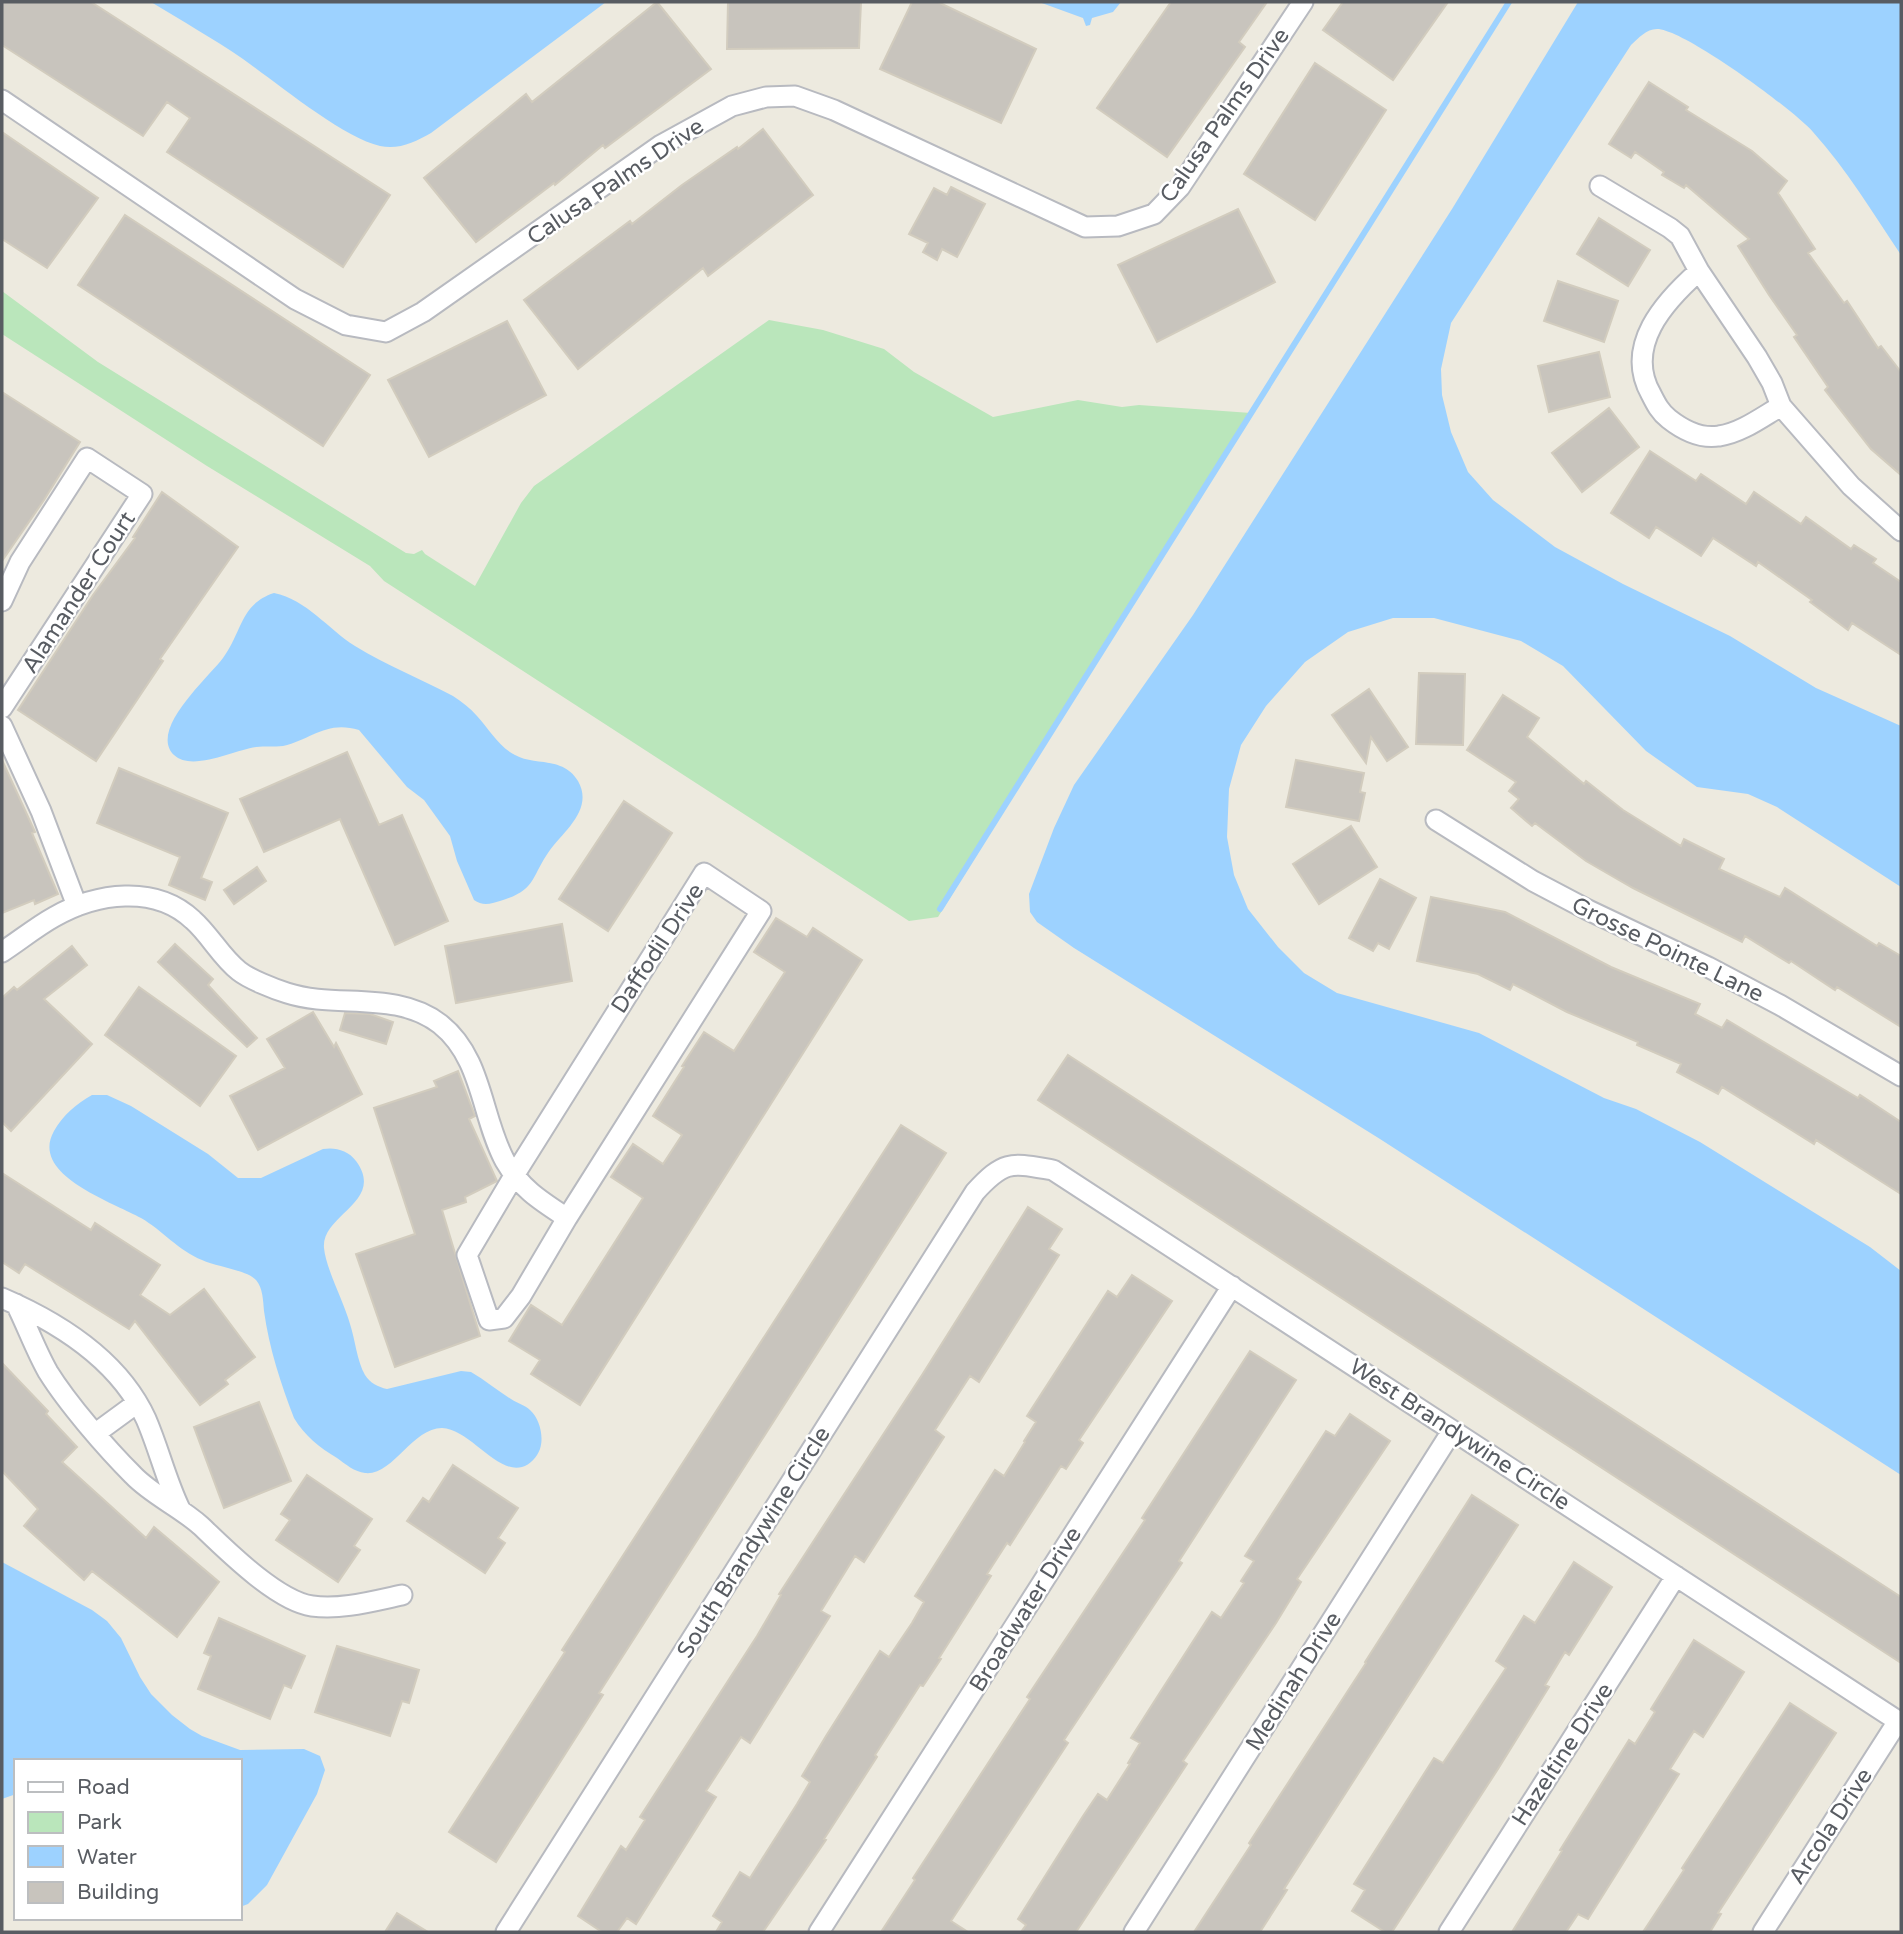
<svg xmlns="http://www.w3.org/2000/svg" width="1903" height="1934" font-family="'Varela Round',sans-serif">
<style>
.green{fill:#bae6bb}
.water{fill:#9dd2ff}
.lines{fill:none;stroke-linecap:round;stroke-linejoin:round}
.stream{stroke:#9dd2ff;stroke-width:6}
.building{fill:#c8c4bd;stroke:#d2ccbe;stroke-width:2}
.minor-casing{stroke:#b8bac0;stroke-width:23}
.minor{stroke:#fff;stroke-width:19}
.labels{text-anchor:middle;stroke-width:5;stroke-linejoin:round;paint-order:stroke}
.street-label{font-size:23px;fill:#585c62;stroke:#fff}
</style>
<rect width="100%" height="100%" fill="#edeadf"/>
<path class="green" d="M2 291 98 362 406 553 414 554 422 550 425 554 475 586 521 503 534 486 769 320 823 330 884 349 914 372 993 417 1078 400 1122 407 1139 405 1251 413 938 917 909 921 384 581 370 566 207 466 2 334Z"/>
<path class="water" d="M151 2H606L431 133C415 142 399 150 380 146 342 137 277 83 243 59 214 39 182 21 151 2Z
M1039 2H1121L1113 12 1092 18 1090 25 1086 26 1083 18Z
M1578 2H1901V255C1873 213 1847 170 1813 132 1794 110 1684 29 1657 29 1646 29 1639 38 1631 45L1451 323 1441 369 1442 395 1451 432 1468 472 1493 500 1555 547 1623 584 1730 636 1816 688 1901 726V887L1777 807 1748 794 1697 787 1646 751 1563 666 1521 641 1434 618H1393L1348 632 1305 662 1266 706 1241 745 1229 789 1227 837 1234 875 1248 909 1278 947 1304 973 1337 993 1479 1033 1604 1098 1636 1109 1700 1142 1870 1247 1901 1271V1475L1380 1139 1074 948 1037 922 1030 912 1029 894 1054 828 1074 785 1193 615 1452 209Z
M274 593C307 600 328 629 355 646 386 665 421 679 453 696 462 702 470 708 477 716 489 729 499 747 515 755 534 766 563 756 578 781 594 809 564 831 550 850 530 878 537 890 500 901 491 904 482 906 474 900L457 861 450 836 424 800 407 787 359 730C327 720 312 739 283 746 274 747 265 746 256 747 234 750 192 772 174 755 148 730 209 677 223 658 242 633 240 604 274 593Z
M92 1095H107L131 1106 208 1154 238 1178H261L323 1149C335 1147 348 1150 356 1161 386 1202 321 1214 324 1248 326 1269 344 1302 350 1324 355 1339 357 1361 365 1375 370 1383 378 1387 387 1389L461 1371 471 1372C485 1380 498 1391 511 1399 517 1403 525 1405 530 1410 540 1419 544 1437 540 1449 537 1457 530 1465 522 1467 496 1474 470 1429 442 1428 412 1428 393 1476 365 1473 355 1472 345 1464 337 1458 320 1448 304 1435 294 1418 281 1384 269 1348 264 1311 263 1301 263 1288 256 1280 247 1270 217 1267 202 1260 179 1251 162 1230 141 1218 113 1202 29 1175 54 1131 63 1115 76 1104 92 1095Z
M2 1562 92 1610 107 1621 121 1638 140 1677 151 1694 172 1715 190 1729 202 1736 240 1750 304 1749 320 1756 325 1770 317 1794 267 1885 248 1904 240 1907V1761H16V1794L2 1799Z"/>
<g class="lines">
<path class="stream" d="M940 909 1509 2"/>
</g>
<path class="building" d="M2 2H91L390 195 343 267 167 152 190 118 167 102 143 136 2 45Z
M657 2 711 69 605 148 603 145 555 185 554 183 476 242 424 178 526 94 532 102Z
M728 2H861L859 48 727 49Z
M912 2H938L1036 49 1001 123 880 69Z
M1171 2H1267L1239 42 1245 47 1167 157 1097 108Z
M1343 2H1448L1393 80 1323 30Z
M1315 63 1386 110 1315 220 1244 174Z
M1649 82 1688 107 1686 110 1752 151 1787 181 1778 193 1815 249 1808 253 1844 303 1847 301 1878 348 1881 346 1901 372V475L1871 449 1825 390 1828 387 1794 337 1797 335 1769 295 1738 246 1749 239 1686 185 1684 188 1662 175 1664 172 1635 152 1631 158 1609 144Z
M763 129 813 195 708 276 703 268 578 369 524 300 630 221 632 224 682 185 737 147 738 149Z
M2 132 98 198 47 268 2 239Z
M951 187 985 204 957 257 942 249 937 260 923 252 928 243 909 234 934 188 947 195Z
M1238 209 1275 282 1157 342 1118 265Z
M125 215 370 375 323 446 78 285Z
M1599 218 1650 250 1628 286 1577 254Z
M1558 281 1618 301 1604 342 1544 321Z
M507 321 546 395 429 457 388 380Z
M1599 352 1610 397 1549 412 1538 366Z
M2 392 80 442 44 500 2 561Z
M1609 408 1639 447 1582 492 1552 453Z
M1650 451 1696 481 1701 474 1746 504 1754 492 1801 524 1806 517 1851 549 1854 545 1876 559 1873 563 1901 582V655L1852 623 1848 630 1810 602 1812 600 1758 562 1756 566 1713 538 1701 556 1656 527 1649 538 1611 513Z
M162 492 238 547 160 659 163 661 96 761 18 710 93 595 135 538 133 537Z
M1419 673 1465 674 1463 745 1416 744Z
M1369 689 1408 747 1387 761 1371 737 1366 763 1332 715Z
M1503 695 1539 718 1527 737 1584 784 1586 781 1623 810 1681 846 1684 839 1724 859 1719 869 1780 897 1785 888 1877 946 1879 943 1901 956V1027L1837 987 1835 990 1791 961 1789 963 1745 936 1742 942 1633 888 1586 861 1535 823 1532 826 1511 808 1519 799 1509 791 1516 782 1467 750Z
M347 752 379 825 402 815 448 921 395 945 340 819 264 852 240 799Z
M2 760 35 832 32 833 58 894 35 904 34 900 2 913Z
M1296 760 1364 773 1360 792 1365 793 1359 821 1286 807Z
M119 768 228 813 201 878 212 882 205 900 169 885 180 857 97 823Z
M624 801 672 833 608 931 559 899Z
M1351 826 1377 867 1319 904 1293 864Z
M257 867 266 881 234 904 224 890Z
M1380 879 1416 898 1389 949 1378 943 1373 951 1349 938Z
M1431 897 1505 912 1611 967 1700 1004 1695 1014 1722 1028 1727 1020 1858 1098 1860 1095 1901 1122V1194L1816 1140 1814 1144 1722 1087 1718 1094 1677 1072 1681 1064 1637 1045 1638 1042 1567 1012 1513 984 1510 990 1478 974 1417 961Z
M776 918 807 937 813 928 862 960 580 1405 531 1374 540 1360 509 1341 531 1305 562 1325 643 1198 611 1177 633 1144 663 1164 682 1135 653 1116 684 1067 682 1066 704 1032 734 1051 785 972 754 952Z
M562 924 572 981 456 1003 445 946Z
M175 944 213 979 208 985 257 1038 247 1047 158 962Z
M72 946 87 965 44 999 92 1044 11 1131 2 1122V998L14 987 17 990Z
M139 987 236 1056 200 1106 105 1035Z
M313 1012 334 1047 336 1043 362 1094 258 1150 230 1096 285 1068 267 1039Z
M345 1013 370 1014 393 1022 386 1044 340 1030Z
M1068 1055 1901 1597V1663L1038 1100Z
M458 1071 475 1116 469 1119 497 1181 465 1197 466 1202 442 1210 480 1336 395 1367 356 1254 415 1234 374 1108 437 1087 434 1081Z
M901 1125 946 1153 599 1693 603 1695 496 1862 449 1832 565 1652 562 1650Z
M2 1173 91 1230 95 1223 160 1265 140 1295 170 1315 204 1289 255 1357 225 1380 228 1384 200 1405 135 1321 129 1329 25 1264 19 1273 2 1262Z
M1028 1207 1062 1229 1049 1249 1059 1255 979 1382 970 1376 935 1430 944 1437 864 1562 855 1556 821 1611 830 1616 750 1743 741 1737 706 1791 716 1797 636 1924 627 1918 617 1932H602L578 1916 621 1846 626 1850 645 1820 640 1817 757 1636 781 1595 779 1594 922 1375Z
M1132 1275 1172 1301 1079 1440 1083 1443 1066 1469 1061 1466 1010 1545 1007 1543 987 1574 991 1576 939 1658 941 1659 923 1686 920 1685 875 1755 877 1757 824 1839 826 1840 763 1932H716L722 1922 713 1916 740 1872 750 1878 797 1804 810 1782 802 1776 826 1736 880 1651 889 1657 912 1623 924 1602 915 1596 995 1470 1004 1476 1025 1442 1024 1441 1036 1422 1027 1416 1108 1291 1117 1297Z
M1250 1351 1296 1380 1179 1561 1182 1563 1064 1740 1068 1743 951 1921 968 1932H881L915 1880 913 1878 1030 1699 1027 1697 1145 1520 1142 1518Z
M2 1363 48 1411 46 1414 77 1447 62 1462 146 1538 154 1527 219 1582 177 1637 92 1571 84 1580 24 1526 38 1509 2 1471Z
M259 1402 291 1481 224 1508 194 1427Z
M1350 1414 1390 1441 1297 1579 1301 1582 1276 1623 1183 1761 1187 1764 1076 1932H1021L1026 1925 1018 1919 1083 1816 1098 1794 1107 1800 1130 1764 1128 1763 1140 1743 1131 1738 1159 1694 1212 1612 1221 1618 1244 1583 1241 1581 1254 1561 1245 1556 1326 1431 1335 1436Z
M453 1465 518 1508 498 1538 505 1543 485 1573 407 1521 423 1498 429 1502Z
M307 1475 372 1519 354 1546 360 1550 338 1582 276 1540 290 1520 281 1514Z
M1472 1495 1518 1525 1284 1889 1287 1890 1260 1932H1194L1251 1845 1249 1843 1366 1663 1365 1662Z
M1574 1562 1612 1587 1569 1655 1565 1652 1545 1685 1549 1687 1498 1769 1392 1932H1385L1352 1911 1365 1890 1354 1884 1434 1758 1443 1763 1506 1668 1496 1661 1524 1616 1535 1623Z
M219 1618 305 1656 291 1688 284 1685 270 1719 198 1689 211 1656 204 1653Z
M1694 1640 1744 1672 1729 1696 1703 1737 1694 1731 1670 1769 1679 1774 1588 1919 1578 1914 1566 1932H1512L1562 1851 1560 1850 1629 1740 1635 1744 1655 1712 1651 1709Z
M337 1646 419 1670 409 1703 402 1701 390 1736 315 1712Z
M1790 1703 1836 1733 1718 1913 1721 1914 1710 1932H1643L1684 1870 1682 1868Z
M397 1913 428 1932H385Z"/>
<g class="lines">
<defs>
<path id="minor" d="M2 100 295 299 346 325 386 332 423 312 661 145 732 106 766 97 795 96 834 110 1085 227 1118 226 1154 214 1180 187 1303 2
M1600 186 1670 228 1680 236 1699 271 1757 357 1772 383 1781 406 1851 486 1901 531
M1699 271C1664 302 1624 346 1651 394 1656 404 1660 412 1669 419 1683 430 1701 439 1719 436 1741 433 1762 417 1781 406
M2 601 20 562 87 458 142 494 2 708
M2 726 41 811 77 906
M1436 820 1533 881 1588 910 1708 967 1780 1005 1901 1076
M2 952C19 941 36 927 54 917 96 893 155 884 193 920 210 935 221 957 239 971 249 979 274 989 287 993 336 1009 396 990 440 1024 483 1058 481 1117 505 1161 521 1189 541 1201 567 1218L761 911 704 873 515 1174 467 1255 489 1320 504 1318 521 1296 567 1218
M2 1298C60 1323 119 1360 146 1419 159 1449 166 1480 180 1509
M16 1304C27 1326 36 1351 48 1372 68 1404 106 1448 133 1475 152 1495 180 1507 201 1526 226 1550 277 1601 312 1606 342 1610 373 1601 402 1595
M96 1433 137 1403
M506 1932 975 1192C1005 1159 1012 1163 1053 1170L1901 1723
M819 1932 1232 1286
M1134 1932 1452 1431
M1449 1932 1676 1576
M1763 1932 1898 1721"/>
</defs>
<use href="#minor" class="minor-casing"/>
<use href="#minor" class="minor"/>
</g>
<g class="labels">
<g class="street-label">
<text transform="translate(1224 115) rotate(-55)" y="8">Calusa Palms Drive</text>
<text transform="translate(615 181) rotate(-34)" y="8">Calusa Palms Drive</text>
<text transform="translate(78 592) rotate(-57)" y="8">Alamander Court</text>
<text transform="translate(657 948) rotate(-57)" y="8">Daffodil Drive</text>
<text transform="translate(1668 949) rotate(26)" y="8">Grosse Pointe Lane</text>
<text transform="translate(1460 1434) rotate(33)" y="8">West Brandywine Circle</text>
<text transform="translate(753 1542) rotate(-58)" y="8">South Brandywine Circle</text>
<text transform="translate(1025 1609) rotate(-58)" y="8">Broadwater Drive</text>
<text transform="translate(1293 1681) rotate(-58)" y="8">Medinah Drive</text>
<text transform="translate(1562 1754) rotate(-57)" y="8">Hazeltine Drive</text>
<text transform="translate(1830 1826) rotate(-57)" y="8">Arcola Drive</text>
</g>
</g>
<rect width="1903" height="1934" fill="none" stroke="#585c62" stroke-width="7"/>
<rect x="14" y="1759" width="228" height="161" fill="#ffffff" stroke="#bcbec0" stroke-width="2"/>
<rect x="28" y="1782" width="35" height="10" fill="#ffffff" stroke="#bcbec0" stroke-width="2"/>
<text x="77" y="1794" font-size="21" fill="#585c62">Road</text>
<rect x="28" y="1812" width="35" height="21" fill="#bae6bb" stroke="#bcbec0" stroke-width="2"/>
<text x="77" y="1829" font-size="21" fill="#585c62">Park</text>
<rect x="28" y="1846" width="35" height="21" fill="#9dd2ff" stroke="#bcbec0" stroke-width="2"/>
<text x="77" y="1864" font-size="21" fill="#585c62">Water</text>
<rect x="28" y="1882" width="35" height="21" fill="#c8c4bd" stroke="#bcbec0" stroke-width="2"/>
<text x="77" y="1899" font-size="21" fill="#585c62">Building</text>
</svg>
